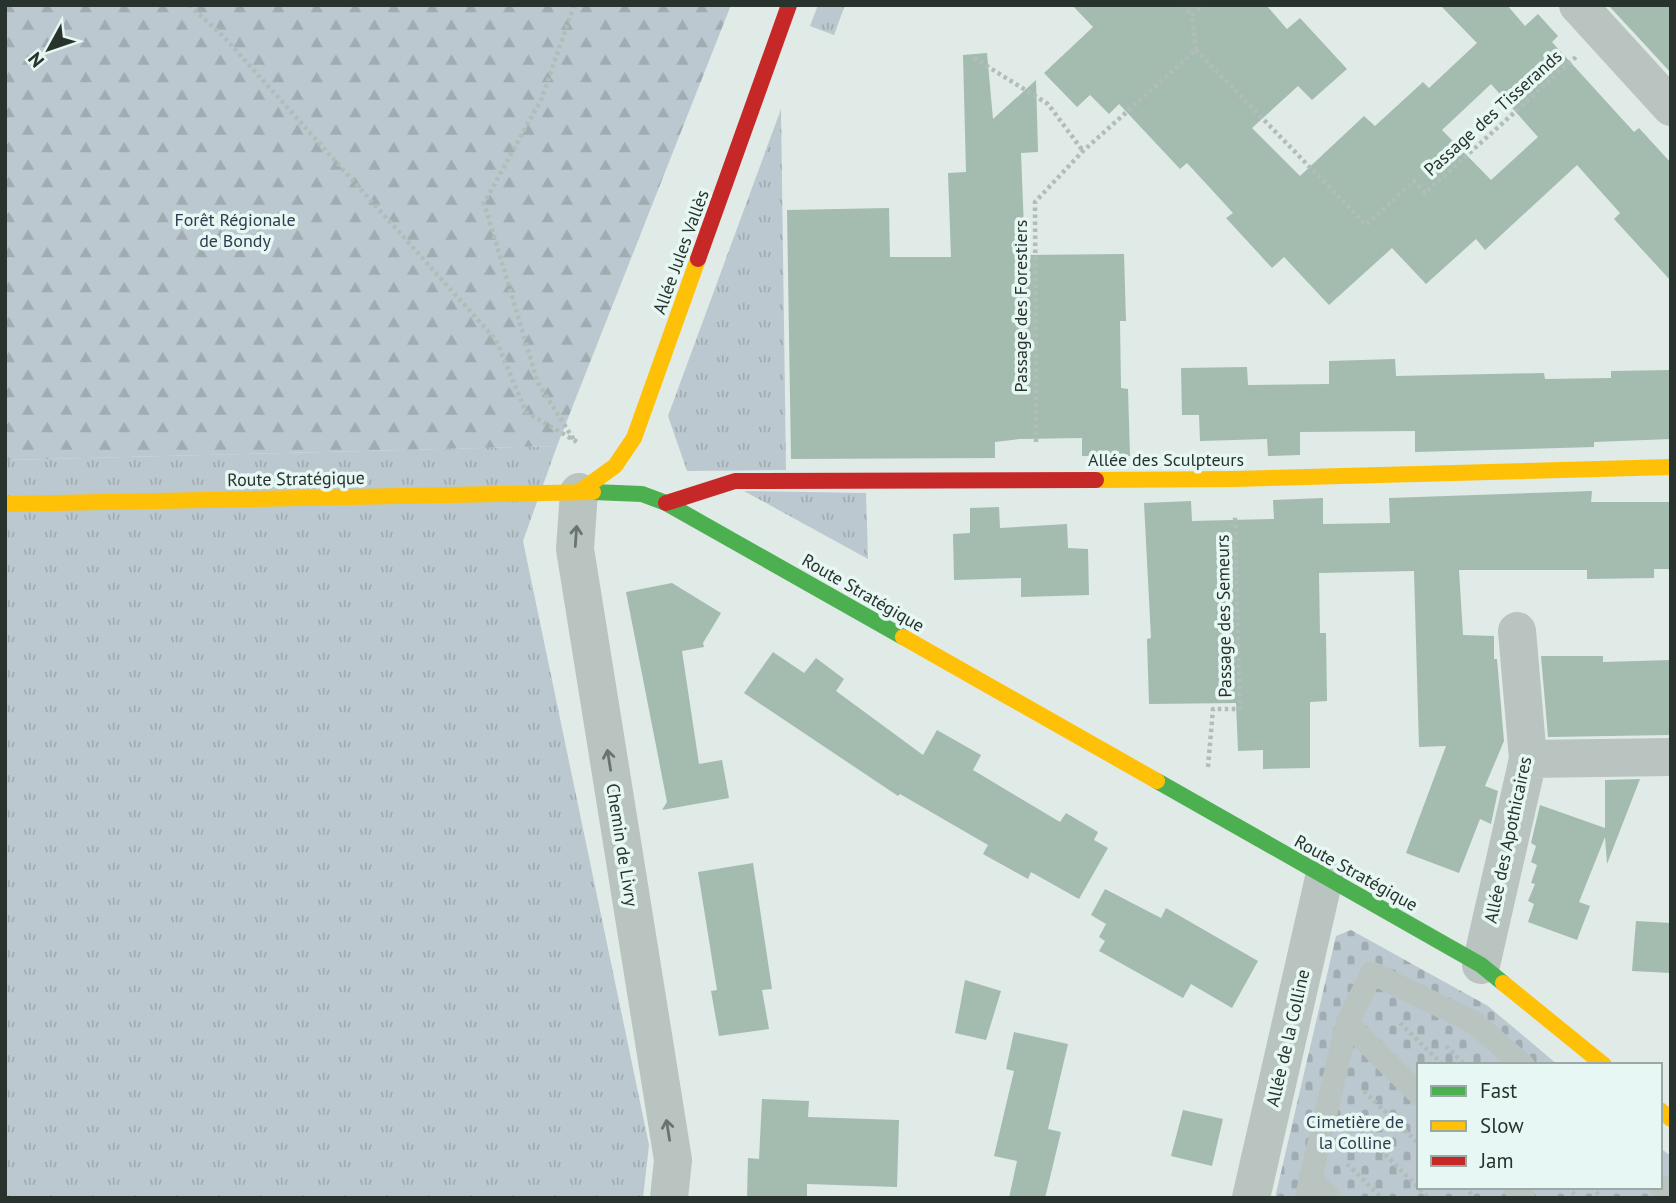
<svg xmlns="http://www.w3.org/2000/svg" width="1676" height="1203" font-family="'PT Sans',sans-serif">
<style>
.grass{fill:url(#grass-tufts)}
.forest{fill:url(#forest-firs)}
.cemetery{fill:url(#cemetery-stones)}
.building{fill:#a3bcaf;fill-rule:evenodd}
.lines{fill:none;stroke-linecap:round;stroke-linejoin:round}
.path{stroke:#b2bcb8;stroke-width:4.5;stroke-dasharray:3.5 3.5;stroke-linecap:butt}
.lane{stroke:#b9c4c0;stroke-width:23}
.street{stroke:#b9c4c0;stroke-width:38}
.fast{stroke:#4caf50;stroke-width:16}
.slow{stroke:#ffc107;stroke-width:16}
.jam{stroke:#c62828;stroke-width:16}
.oneway{stroke:#69746f}
.labels{text-anchor:middle;stroke-width:7;stroke-linejoin:round;paint-order:stroke}
.street-label{font-size:18px;fill:#28332d;stroke:#e7f7f3}
.park-label{font-size:18px;fill:#2e3d4f;stroke:#e7f7f3}
</style>
<defs>
<pattern id="grass-tufts" width="24" height="20" patternUnits="userSpaceOnUse" patternTransform="scale(1.75)"><rect width="24" height="20" fill="#bbc8cf"/><path d="M3 7l-1-3M5 7V3M7 7l1-3M15 17l-1-3M17 17v-4M19 17l1-3" fill="none" stroke="#a1acb2"/></pattern>
<pattern id="forest-firs" width="22" height="20" patternUnits="userSpaceOnUse" patternTransform="scale(1.75)"><rect width="22" height="20" fill="#bbc8cf"/><path d="M5 1l3.5 6h-7zM16 11l3.5 6h-7z" fill="#a1acb2"/></pattern>
<pattern id="cemetery-stones" width="16" height="16" patternUnits="userSpaceOnUse" patternTransform="scale(1.75)"><rect width="16" height="16" fill="#bbc8cf"/><path d="M2 7V4a2 2 0 0 1 4 0v3zM10 15v-3a2 2 0 0 1 4 0v3z" fill="#a1acb2"/></pattern>
</defs>
<rect width="100%" height="100%" fill="#e0eae7"/>
<path class="grass" d="M818 5H845L834 35 810 26Z
M781 109 786 470 687 471 668 416Z
M557 446 523 541 649 1145 643 1198H5V460Z
M744 491 866 493 868 559Z"/>
<path class="forest" d="M5 5H731L557 446 5 460Z"/>
<path class="cemetery" d="M1351 930 1488 1006 1558 1065H1419V1187H1660V1148L1671 1156V1198H1275L1336 936Z"/>
<path class="building" d="M1072 5H1266L1287 29 1300 18 1347 69 1312 100 1298 86 1252 128 1300 176 1364 116 1375 126 1423 82 1429 88 1477 43 1440 5H1507L1525 26 1538 14 1558 36 1552 42 1634 132 1639 128 1671 163V281L1614 219 1620 213 1577 165 1485 250 1476 239 1426 284 1392 248 1329 305 1284 257 1272 268 1226 218 1233 213 1211 189 1187 163 1180 169 1119 104 1109 114 1090 95 1077 107 1044 73 1093 27ZM1491 84 1538 137 1491 180 1442 130Z
M1608 5H1671V73L1636 35Z
M987 53 993 119 1036 80 1038 152 1021 153 1025 255 1124 254 1126 321H1120L1121 388 1128 389 1130 456H1082V438L1019 439 995 442V458L791 459 787 210 889 208 890 257H951L948 173 966 172 963 55Z
M1395 359 1396 376 1544 373 1545 379 1611 378V371L1671 370V439L1594 442V447L1415 452V431L1300 432V455L1268 456 1267 439 1200 441 1199 415H1182L1181 368 1247 367 1248 385 1329 384V361Z
M1592 491 1591 502H1671V569H1654V578L1587 579V570H1459L1463 635 1494 636V659H1497L1504 741 1485 786 1498 791 1491 824 1480 819 1459 873 1406 853 1446 746 1419 747 1414 571 1319 573 1320 633H1326L1327 701 1310 702V768L1263 769V750L1238 751 1236 703 1149 704 1147 639 1151 638 1144 503 1191 501 1192 521 1274 519 1273 500 1323 498V524L1390 523 1389 498Z
M999 507 1000 528 1067 524 1068 548 1088 549 1089 595 1021 597V578L954 580 953 534 970 533V508Z
M672 583 721 613 703 643 704 647 682 651 699 764 722 760 729 798 662 810 667 802 626 592Z
M773 652 804 673 816 658 844 679 836 691 923 755 937 730 981 755 973 770 1060 822 1066 813 1098 832 1094 840 1108 848 1079 899 1031 872 1028 879 983 854 988 845 900 794 898 796 744 693Z
M1541 656H1603V662L1671 660V735L1548 737Z
M1640 779 1607 864 1605 837 1579 902 1590 906 1577 940 1528 922 1534 904 1528 901 1535 884 1531 883 1537 865 1531 862 1536 846 1531 843 1540 805 1605 828V780Z
M753 863 772 989 762 990 769 1029 719 1036 711 991 717 990 698 872Z
M1105 889 1161 918 1166 908 1258 961 1232 1008 1191 984 1183 998 1099 951 1105 941 1099 937 1106 924 1091 915Z
M1636 921 1671 923V973L1632 971Z
M965 980 1001 991 986 1040 955 1033Z
M1014 1032 1068 1044 1048 1129 1061 1132 1045 1198H1009L1017 1161 994 1156 1014 1071 1006 1069Z
M762 1099 809 1101 808 1117 899 1120 897 1187 807 1184V1198H747L748 1158 759 1159Z
M1183 1110 1223 1119 1212 1166 1171 1156Z"/>
<g class="lines">
<path class="path" d="M189 5 224 37 496 340 526 412 579 443
M574 5 542 98 484 203 538 383 574 440
M1183 5 1192 15
M1196 50 1366 225 1414 181 1425 193 1576 57
M1196 50 1192 15 1203 5
M974 58 1048 104 1083 151
M1036 442 1035 202 1083 151 1196 50
M1208 767 1213 709H1240L1235 516
M1400 1023 1443 1065
M1446 1046 1465 1065
M1364 1091 1419 1144
M1355 1125 1429 1198
M1347 1164 1382 1198
M1464 1187 1475 1198
M1567 1187 1578 1198
M1591 1187 1602 1198"/>
<path class="lane" d="M1347 1023 1419 1094
M1310 1178 1330 1198
M1660 1186 1671 1195
M1514 1187 1524 1198
M1306 1198 1347 1023 1372 973 1475 1023 1523 1065"/>
<path class="street" d="M1578 5 1671 107
M579 492 575 549 673 1160 669 1198
M1528 759 1671 757
M1481 965 1528 759 1517 631
M1251 1198 1324 878"/>
<path class="fast" d="M593 492 642 494 666 503 903 637
M1157 781 1481 965 1503 983"/>
<path class="slow" d="M1096 480 1234 479 1671 467
M579 492 615 466 634 438 698 259
M5 504 593 492
M903 637 1157 781
M1503 983 1604 1065
M1660 1110 1671 1119"/>
<path class="jam" d="M698 259 789 5
M666 503 735 481 1096 480"/>
</g>
<defs><path id="oneway-shaft" d="M-6 0H5M1.5-3L5.5 0L1.5 3" fill="none" stroke-width="1.6" stroke-linecap="round" stroke-linejoin="round" transform="scale(1.75)"/></defs>
<g class="oneway">
<use href="#oneway-shaft" transform="translate(576 536) rotate(-86)"/>
<use href="#oneway-shaft" transform="translate(609 760) rotate(-99)"/>
<use href="#oneway-shaft" transform="translate(668 1130) rotate(-99)"/>
</g>
<g class="labels">
<g class="street-label">
<text transform="translate(1493 113) rotate(-42)" y="6">Passage des Tisserands</text>
<text transform="translate(681 252) rotate(-70)" y="6">Allée Jules Vallès</text>
<text transform="translate(1021 306) rotate(-90)" y="6">Passage des Forestiers</text>
<text x="1166" y="466">Allée des Sculpteurs</text>
<text transform="translate(296 479) rotate(-1)" y="6">Route Stratégique</text>
<text transform="translate(863 593) rotate(30)" y="6">Route Stratégique</text>
<text transform="translate(1224 616) rotate(-91)" y="6">Passage des Semeurs</text>
<text transform="translate(1508 840) rotate(-78)" y="6">Allée des Apothicaires</text>
<text transform="translate(622 845) rotate(81)" y="6">Chemin de Livry</text>
<text transform="translate(1356 873) rotate(29)" y="6">Route Stratégique</text>
<text transform="translate(1288 1038) rotate(-77)" y="6">Allée de la Colline</text>
</g>
<g class="park-label">
<text x="235" y="226">Forêt Régionale<tspan x="235" dy="21">de Bondy</tspan></text>
<text x="1355" y="1128">Cimetière de<tspan x="1355" dy="21">la Colline</tspan></text>
</g>
</g>
<rect width="1676" height="1203" fill="none" stroke="#28332d" stroke-width="14"/>
<rect x="1417" y="1063" width="245" height="126" fill="#e7f7f3" stroke="#9ba9a4" stroke-width="2"/>
<rect x="1431" y="1086" width="35" height="10" fill="#4caf50" stroke="#9ba9a4" stroke-width="2"/>
<text x="1480" y="1098" font-size="21" fill="#28332d">Fast</text>
<rect x="1431" y="1121" width="35" height="10" fill="#ffc107" stroke="#9ba9a4" stroke-width="2"/>
<text x="1480" y="1133" font-size="21" fill="#28332d">Slow</text>
<rect x="1431" y="1156" width="35" height="10" fill="#c62828" stroke="#9ba9a4" stroke-width="2"/>
<text x="1480" y="1168" font-size="21" fill="#28332d">Jam</text>
<g transform="translate(49 49) rotate(230)" stroke="#e7f7f3" stroke-width="5" paint-order="stroke">
<path d="M0-5L12 26L0 18L-12 26Z" fill="#28332d"/>
<text y="-10" font-size="19" font-weight="bold" text-anchor="middle" fill="#28332d">N</text>
</g>
</svg>
